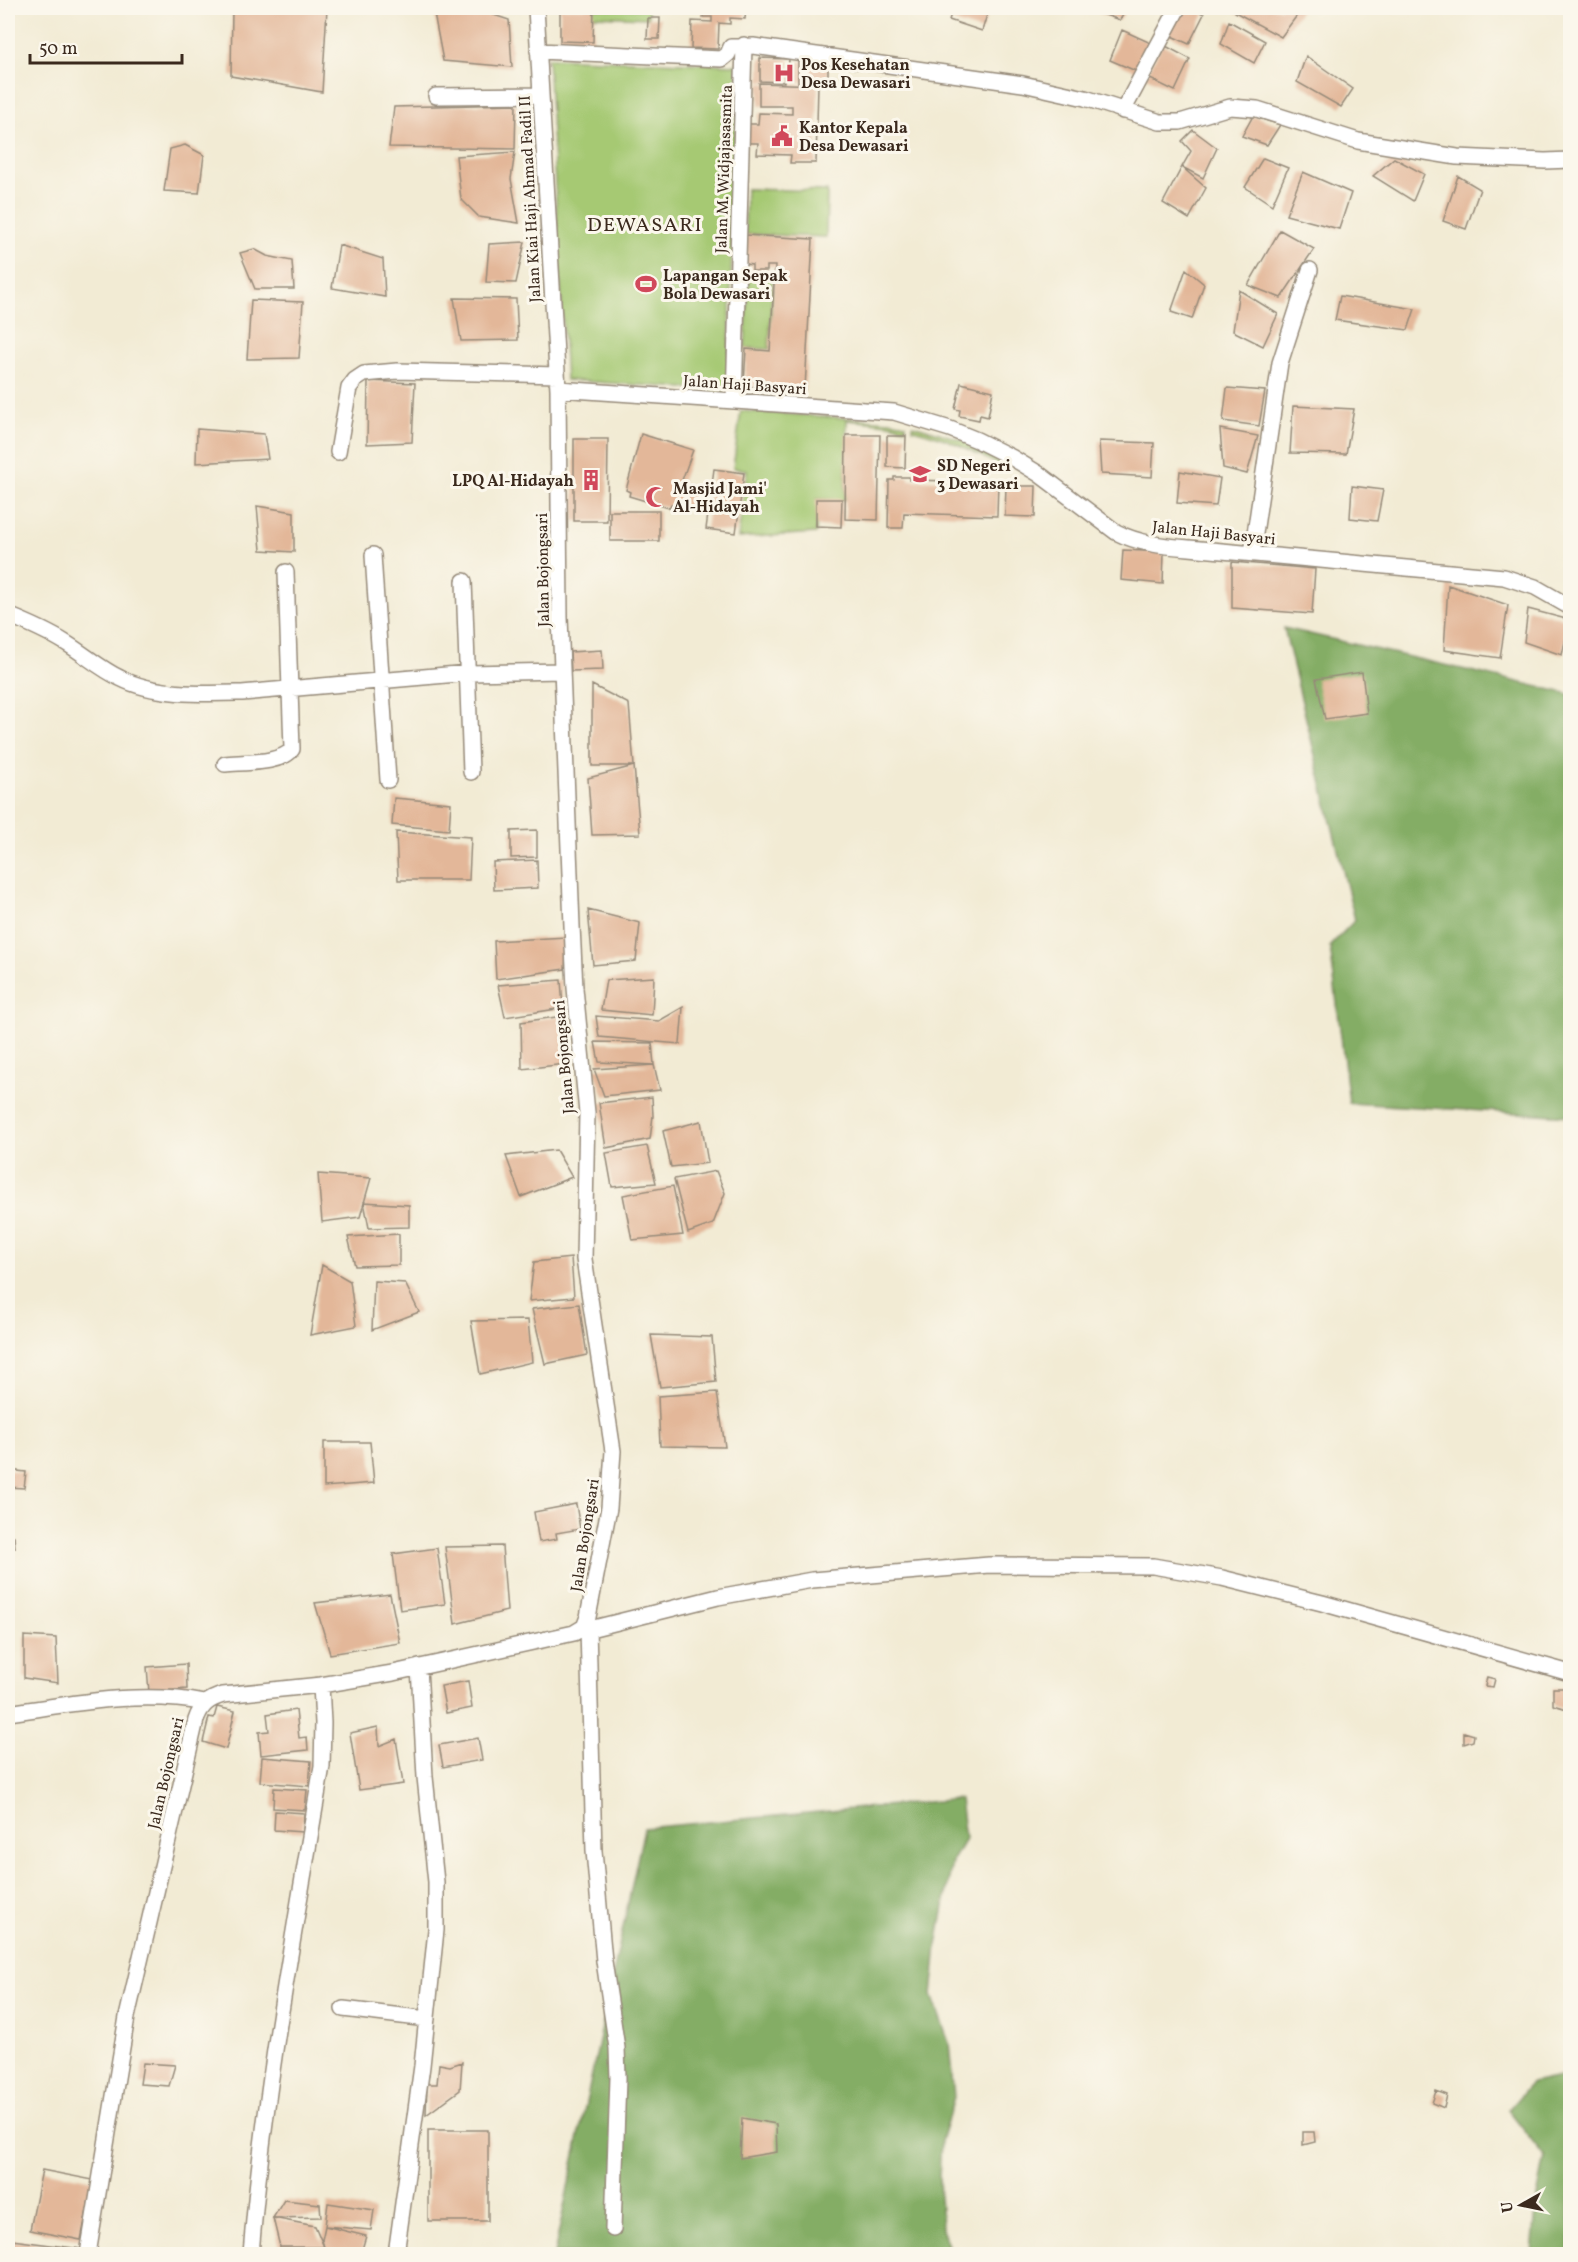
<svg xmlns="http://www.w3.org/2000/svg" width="1578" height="2262" font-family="Vollkorn,serif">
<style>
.green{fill:#a6c973;stroke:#707a48;stroke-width:1.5}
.forest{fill:#84ad65;stroke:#606c42;stroke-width:1.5}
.building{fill:#e3b799}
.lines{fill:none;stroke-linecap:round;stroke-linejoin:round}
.street-casing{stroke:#968a79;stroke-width:18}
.street{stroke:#fff;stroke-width:15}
.labels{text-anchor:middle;stroke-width:6;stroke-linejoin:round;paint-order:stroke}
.poi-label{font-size:16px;font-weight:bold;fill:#3b2a1e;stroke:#fbf7ec;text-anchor:start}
.street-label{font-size:16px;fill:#3b2a1e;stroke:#fbf7ec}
.quarter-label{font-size:20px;letter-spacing:1.5px;fill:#3b2a1e;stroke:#fbf7ec}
</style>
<rect width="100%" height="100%" fill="#fbf7ec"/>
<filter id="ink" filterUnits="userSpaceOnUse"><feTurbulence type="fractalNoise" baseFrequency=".0167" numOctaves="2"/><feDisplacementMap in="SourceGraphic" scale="12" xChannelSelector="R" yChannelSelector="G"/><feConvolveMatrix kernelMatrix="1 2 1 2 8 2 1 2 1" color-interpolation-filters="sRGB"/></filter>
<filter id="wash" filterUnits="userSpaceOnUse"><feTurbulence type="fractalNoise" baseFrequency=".008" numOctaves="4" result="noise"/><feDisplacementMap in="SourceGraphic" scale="24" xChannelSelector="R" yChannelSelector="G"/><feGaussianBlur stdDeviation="1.35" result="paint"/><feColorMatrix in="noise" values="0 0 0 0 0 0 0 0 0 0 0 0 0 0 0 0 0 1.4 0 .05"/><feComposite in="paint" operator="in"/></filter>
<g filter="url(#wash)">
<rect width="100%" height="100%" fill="#f2ebd4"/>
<path class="green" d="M594 8H648V18L593 16Z
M548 58 737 65 728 391 566 380Z
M746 189 827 191 826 237 745 234Z
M749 272 773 273 769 349 745 348Z
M741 411 890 421 906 424V428L889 424 847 420 845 500 817 499 816 533 738 538 747 470 733 468Z
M913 425 971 443 1004 461V468C975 452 946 437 913 429Z"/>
<path class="forest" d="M1284 628 1570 694V1116L1349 1103 1330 946 1355 920Z
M960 1799 965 1839 952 1862 937 1945 932 1995 949 2043 954 2098 941 2141 939 2178 942 2229 951 2254H554L644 1828Z
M1570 2075V2254H1532L1537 2197 1545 2157 1508 2110 1531 2083Z"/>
<g id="blocks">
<path class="building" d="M232 8H327L322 92 231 76Z
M433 8H473L509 20 512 67 443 61Z
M560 8H594L593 42 560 41Z
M703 8H746L745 19 730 18V24L719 23 718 49 691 48 692 21 712 22V17H703Z
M953 8H989L982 31 949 20Z
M1084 8H1127L1120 20Z
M1174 8H1192L1204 14 1189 44 1165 33Z
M1234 8H1296L1301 10 1281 37 1235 12Z
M648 18H660L659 39H647Z
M1229 21 1265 41 1254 63 1221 44Z
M1122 30 1153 44 1136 71 1110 60Z
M1162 44 1190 59 1175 91 1146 77Z
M1306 56 1353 89 1341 107 1297 82Z
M760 58 789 59 788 74H784V82L760 81Z
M798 61 828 62V83L798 82Z
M759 83 818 85 816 163H790L791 155 757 154 758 143H746V124H758L759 113 792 114V106H759Z
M516 104 515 149 389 147 394 107Z
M1253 116 1280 125 1267 145 1242 136Z
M1193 130 1217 148 1203 178 1182 167 1191 151 1182 141Z
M185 145 204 155 199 193 164 191 170 149Z
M515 152 511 179 519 223 479 217 461 199 456 156Z
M1263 158 1288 168 1272 205 1245 187Z
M1394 158 1424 174 1413 201 1373 176Z
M1182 167 1206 188 1189 219 1163 203Z
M1303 172 1351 193 1339 229 1286 215Z
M1458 176 1480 189 1466 229 1443 221Z
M1280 230 1314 249 1281 298 1248 285Z
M746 235 813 239 805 389 744 386 746 349 770 351 775 266H767V271H752V265L745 264Z
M525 242 516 283 486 282 489 244Z
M339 245 383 259 385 297 332 288Z
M254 249 267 256 292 261 294 289H255L240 253Z
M1186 269 1204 284 1192 319 1171 312Z
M1239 290 1278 314 1263 346 1233 331Z
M1340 296 1415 309 1408 330 1335 320Z
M454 298 516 299 518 340 461 341Z
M251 300 303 302 299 358 247 359Z
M368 381 415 383 412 442 367 444Z
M961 383 993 391 988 417 980 415 979 420 959 416 960 410 955 409Z
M1227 388 1265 391 1259 426 1223 421Z
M1293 406 1354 409 1346 454 1290 453Z
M197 429 264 434 268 459 196 463Z
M1220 429 1258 436 1247 474 1223 468Z
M641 434 693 450 681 483 706 491 700 511 675 504H671L669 508 629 496 630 492 626 490Z
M846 435H880L878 520 845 519Z
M887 436H906L905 468 887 467Z
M574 439H608L607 521H574Z
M1099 441 1154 443 1152 477 1101 474Z
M714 469 744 473 736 533 706 529Z
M1180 471 1220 478 1216 506 1177 503Z
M894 477H909V480L998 482 997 516 904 513 903 528H888L889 480H894Z
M1006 486H1036L1035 517 1005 516Z
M1352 486 1383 490 1377 521 1350 518Z
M816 499H842L841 527 816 526Z
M257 506 294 512V552L261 550Z
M610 511H659V541H610Z
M1123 550 1164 552 1163 584 1121 580Z
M1232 562 1315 569 1312 614 1232 608Z
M1448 585 1508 605 1500 658 1444 650Z
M1528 609 1570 620 1562 655 1524 642Z
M602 650 603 670 571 671 570 652Z
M1362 672 1367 713 1325 719 1316 679Z
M592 685 629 704 634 766H592Z
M634 766 640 834 592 835 588 778Z
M394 798 451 803 449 830 392 825Z
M537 830V857L511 858V831Z
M396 832 471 837 469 880H398Z
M537 860 538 888 494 890 493 862Z
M588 910 640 923 636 961 593 965Z
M567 937 565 969 496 979 494 941Z
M654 977 652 1015 601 1010 606 980Z
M561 980 563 1008 505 1017 498 985Z
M683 1007 680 1044 599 1037 596 1016 659 1021Z
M563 1016 566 1064 522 1069 521 1022Z
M595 1042 652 1043 654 1065 599 1062Z
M654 1065 660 1090 604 1096 594 1069Z
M652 1097 653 1116 650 1139 606 1148 599 1103Z
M701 1121 708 1163 671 1167 663 1131Z
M647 1146 656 1183 612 1187 606 1153Z
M556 1150 572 1177 521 1197 506 1156Z
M716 1171 725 1193 713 1224 688 1233 674 1179Z
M318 1174 371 1178 360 1217 322 1222Z
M673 1186 683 1235 632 1240 623 1195Z
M364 1202 409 1205V1227L369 1228Z
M399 1234V1265L355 1266 348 1237Z
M571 1258 574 1297 529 1301 534 1262Z
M322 1265 350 1281 356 1326 310 1335Z
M374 1281 405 1283 419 1312 372 1330Z
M579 1304 587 1355 545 1364 532 1309Z
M528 1320 532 1362 480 1374 471 1321Z
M651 1335 712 1337 716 1382 660 1387Z
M717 1392 725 1447 660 1446 658 1396Z
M324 1442H370L374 1483 324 1487Z
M8 1470 26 1472 24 1488 8 1487Z
M576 1504 580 1529 556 1533 557 1539 539 1542 534 1512Z
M8 1532 14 1536 15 1548 8 1547Z
M502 1546 507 1611 455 1624 445 1547Z
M437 1548 445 1604 400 1610 393 1554Z
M390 1594 400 1643 330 1654 315 1603Z
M24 1636 56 1638 58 1683 24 1678Z
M186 1664 187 1689 149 1692 147 1667Z
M1487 1677 1495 1679 1493 1687 1485 1686Z
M468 1681 472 1708 446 1713 441 1686Z
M1553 1688H1570V1710L1553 1705Z
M217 1707 235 1711 226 1749 203 1742 209 1717 214 1718Z
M296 1710 299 1738 307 1737 308 1750 261 1755 259 1732 269 1731 267 1714Z
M378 1727 379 1746 396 1739 403 1784 359 1790 350 1733Z
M1464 1732 1474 1735 1473 1741 1464 1744Z
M478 1738 482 1760 443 1767 439 1745Z
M262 1757 311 1761 309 1786 260 1782Z
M274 1788 307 1790 305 1810 273 1808Z
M275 1811 304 1813 303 1832 274 1830Z
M462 2062 460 2090 426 2115 427 2084H437L439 2064 450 2066Z
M143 2063 175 2065 169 2086 140 2084Z
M1436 2091 1447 2095 1444 2108 1432 2103Z
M742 2118 776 2124 777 2152 740 2158Z
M428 2130H488V2221H428Z
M1303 2132H1314L1315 2142 1303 2145Z
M42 2170 93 2180 81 2240 30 2230Z
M284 2200 320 2204 321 2217 273 2218Z
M328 2203 374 2210 371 2230 325 2226Z
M273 2218 315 2226 324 2247 322 2240 325 2226 366 2236 363 2246V2254H325L324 2247H280Z
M12 2240 81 2249 80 2254H10Z
M653 2250 679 2251V2254H652Z"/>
</g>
</g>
<g filter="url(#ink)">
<use href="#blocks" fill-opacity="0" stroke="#968a79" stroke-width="1.5"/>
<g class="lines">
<defs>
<path id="street" d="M538 51 722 59 728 54 731 47 753 46 1023 84 1085 98 1160 122H1180L1230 107 1257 109 1358 141 1457 157 1545 161 1570 160
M436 96 541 95
M1123 111 1178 8
M558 389 894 412 950 429 977 440 1011 457 1039 474 1116 532C1139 544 1164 546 1189 548L1504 577 1535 587 1570 607
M734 401 744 45
M338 452 349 388 355 380 364 374 397 371 557 375
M1252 554 1280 363 1310 270
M373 555 388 780
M464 581 471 772
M8 615C28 623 47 631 66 643 84 654 101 669 120 678 155 696 203 694 242 693L469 673 562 671
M225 764C242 762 282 764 292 749L286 572
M584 1627 594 1628 718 1597 812 1580 989 1565 1153 1566 1222 1578 1322 1603 1570 1673
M588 1628 594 1851 604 1961 617 2048 618 2078 613 2229
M8 1713C73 1704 140 1690 205 1703
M343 2009 427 2019
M88 2254 127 2017 196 1720C201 1705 209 1699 223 1695L321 1685 393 1673 574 1633 584 1627 588 1617 609 1508 613 1451 584 1259 587 1113 575 988 572 926 560 617 558 389 536 8
M251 2254C264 2090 295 1928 322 1766L323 1723 321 1685
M396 2254 422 2066 436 1930V1882L425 1777 419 1667"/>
</defs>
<use href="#street" class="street-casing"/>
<use href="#street" class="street"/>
</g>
</g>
<defs>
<symbol id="hospital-bare" viewBox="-9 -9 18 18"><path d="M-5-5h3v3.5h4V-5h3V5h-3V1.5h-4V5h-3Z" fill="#d1495b" stroke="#fbf7ec" stroke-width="2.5" paint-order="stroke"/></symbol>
<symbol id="civic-bare" viewBox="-9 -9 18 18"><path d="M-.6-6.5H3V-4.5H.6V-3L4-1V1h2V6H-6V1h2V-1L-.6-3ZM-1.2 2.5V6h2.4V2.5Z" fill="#d1495b" stroke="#fbf7ec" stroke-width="2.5" paint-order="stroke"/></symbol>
<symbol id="stadium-bare" viewBox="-9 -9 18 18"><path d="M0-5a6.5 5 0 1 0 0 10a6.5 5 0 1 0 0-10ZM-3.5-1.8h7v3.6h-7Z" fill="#d1495b" stroke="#fbf7ec" stroke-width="2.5" paint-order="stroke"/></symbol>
<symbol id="school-bare" viewBox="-9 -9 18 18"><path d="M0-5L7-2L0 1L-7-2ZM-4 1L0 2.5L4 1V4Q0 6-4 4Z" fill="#d1495b" stroke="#fbf7ec" stroke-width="2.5" paint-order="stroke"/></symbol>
<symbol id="building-bare" viewBox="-9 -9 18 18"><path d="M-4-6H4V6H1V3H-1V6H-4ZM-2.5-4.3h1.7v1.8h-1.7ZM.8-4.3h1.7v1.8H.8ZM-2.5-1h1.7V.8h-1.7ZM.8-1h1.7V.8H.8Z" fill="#d1495b" stroke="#fbf7ec" stroke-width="2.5" paint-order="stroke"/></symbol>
<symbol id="mosque-bare" viewBox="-9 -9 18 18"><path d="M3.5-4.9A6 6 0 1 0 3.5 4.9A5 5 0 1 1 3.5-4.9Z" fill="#d1495b" stroke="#fbf7ec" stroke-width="2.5" paint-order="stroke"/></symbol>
</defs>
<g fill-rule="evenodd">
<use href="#hospital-bare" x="769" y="58" width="30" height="30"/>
<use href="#civic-bare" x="767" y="121" width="30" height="30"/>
<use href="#stadium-bare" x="631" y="269" width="30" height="30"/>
<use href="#school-bare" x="905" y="459" width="30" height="30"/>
<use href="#building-bare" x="576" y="465" width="30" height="30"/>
<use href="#mosque-bare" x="641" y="482" width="30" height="30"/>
</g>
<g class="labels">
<g class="poi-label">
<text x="801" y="70">Pos Kesehatan<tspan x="801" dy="18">Desa Dewasari</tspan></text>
<text x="799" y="133">Kantor Kepala<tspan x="799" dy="18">Desa Dewasari</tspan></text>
<text x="663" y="281">Lapangan Sepak<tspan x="663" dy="18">Bola Dewasari</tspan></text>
<text x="937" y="471">SD Negeri<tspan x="937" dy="18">3 Dewasari</tspan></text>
<text x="574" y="486" text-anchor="end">LPQ Al-Hidayah</text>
<text x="673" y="494">Masjid Jami'<tspan x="673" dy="18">Al-Hidayah</tspan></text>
</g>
<g class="street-label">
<text transform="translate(723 169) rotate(-88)" y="6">Jalan M. Widjajasasmita</text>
<text transform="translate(529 199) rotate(-93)" y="6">Jalan Kiai Haji Ahmad Fadil II</text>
<text transform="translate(745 384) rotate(4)" y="6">Jalan Haji Basyari</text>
<text transform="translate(1214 532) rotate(6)" y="6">Jalan Haji Basyari</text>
<text transform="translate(542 570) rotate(-91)" y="6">Jalan Bojongsari</text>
<text transform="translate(563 1057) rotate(-95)" y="6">Jalan Bojongsari</text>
<text transform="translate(584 1535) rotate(-81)" y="6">Jalan Bojongsari</text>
<text transform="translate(165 1773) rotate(-77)" y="6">Jalan Bojongsari</text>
</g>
<g class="quarter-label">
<text x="645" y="231">DEWASARI</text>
</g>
</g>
<rect width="1578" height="2262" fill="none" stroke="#fbf7ec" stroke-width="30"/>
<g transform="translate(1521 2205) rotate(261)" stroke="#fbf7ec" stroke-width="4.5" paint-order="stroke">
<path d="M0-4.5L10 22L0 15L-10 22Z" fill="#3b2a1e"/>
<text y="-9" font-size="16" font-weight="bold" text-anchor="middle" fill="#3b2a1e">U</text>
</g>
<path d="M30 54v9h152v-9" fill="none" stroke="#3b2a1e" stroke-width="3"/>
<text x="39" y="54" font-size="18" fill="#3b2a1e" stroke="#fbf7ec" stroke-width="4.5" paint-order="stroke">50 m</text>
</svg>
